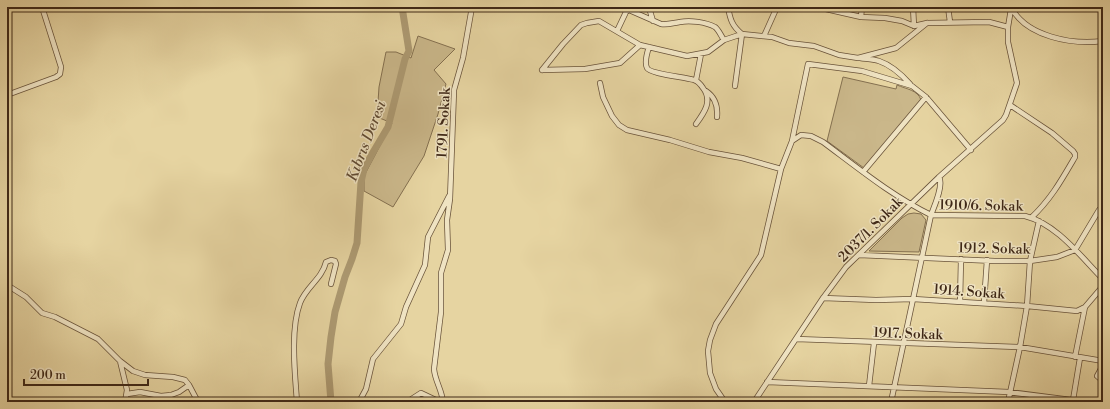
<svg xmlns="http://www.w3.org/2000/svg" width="1110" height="409" font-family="'Libre Bodoni',serif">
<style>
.green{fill:#cab78a;stroke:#847050}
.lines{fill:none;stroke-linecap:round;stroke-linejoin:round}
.river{stroke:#ad9a72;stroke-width:7}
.minor-casing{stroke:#69533a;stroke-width:6}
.minor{stroke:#efe3c2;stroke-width:4.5}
.labels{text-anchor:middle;stroke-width:3;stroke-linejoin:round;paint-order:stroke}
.street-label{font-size:14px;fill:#3f2817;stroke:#efe3c2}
.water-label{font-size:15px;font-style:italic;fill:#604a32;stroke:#efe3c2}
</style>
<rect width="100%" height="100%" fill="#e6d4a1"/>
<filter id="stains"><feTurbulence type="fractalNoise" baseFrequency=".005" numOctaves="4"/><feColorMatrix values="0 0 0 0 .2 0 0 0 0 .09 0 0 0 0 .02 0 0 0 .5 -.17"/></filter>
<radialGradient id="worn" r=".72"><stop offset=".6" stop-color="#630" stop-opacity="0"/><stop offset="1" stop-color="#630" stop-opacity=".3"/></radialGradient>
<path class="green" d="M418 36 455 49 434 70 446 84 438 114 424 156 393 207 364 191V176L392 123 377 117 379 87 386 52H396L411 58Z
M843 77 896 89 897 85C906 89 918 90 921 100L864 168 827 141Z
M914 213 921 214 926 220 919 252 869 251 902 218 908 214Z"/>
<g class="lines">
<path class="river" d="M331 402 328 364 331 337 335 312 345 277 352 259 357 243 361 182 364 169 372 154 388 127 405 59 409 51 402 7"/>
<defs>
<path id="minor" d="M728 7C730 19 732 26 742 34
M817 7 861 17 885 18 902 21 914 26 927 23 989 22 1008 27
M913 7 914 26
M948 7 950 22
M1011 7C1026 37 1073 45 1103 41
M650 11 653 21
M861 17 862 7
M617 31 626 12 629 10 661 24C668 25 673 23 680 22 690 20 706 22 715 27 719 30 721 36 724 40
M764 36 777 7
M649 47C647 53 644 62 647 68 650 74 686 77 694 80 698 81 701 85 703 88 713 101 704 113 696 124
M860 58C866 59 873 59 879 61 891 65 902 75 910 84
M542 70 563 44 581 25 587 23 599 21 640 45 687 56 708 52 724 40 742 34 772 37 789 43 814 46 839 55 858 58 896 48 927 23
M542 70 585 69 620 63 640 45
M696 80 701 54
M600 83 603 97 612 116 619 125 627 130 670 140 709 152 742 158 781 169
M735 86 742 34
M706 91C715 97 718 106 717 117
M7 95 56 77 60 74 61 67 42 7
M1010 105 1052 133 1073 151 1075 154V157C1061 181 1051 199 1031 218
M792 141 808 64 862 71 912 86 926 97 971 150
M863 172 926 97
M939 177C944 185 934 207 931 215L1025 216C1057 224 1081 257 1103 279
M859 255 995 261H1030L1057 257 1075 250 1099 210 1103 213
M7 285 26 297 42 313 55 317 98 339 120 361 133 371 145 375 173 377 185 380 189 385 198 402
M823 298 876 300 913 299 1027 306 1077 311 1085 307 1103 286
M960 302 961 259
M984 303 987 260
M796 339 1020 347 1103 361
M1075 357 1085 307
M120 361 127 390 125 402
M1103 365 1097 376 1103 381
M767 382 1009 392 1087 402
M869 386 874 343
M127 394 140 392 161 396 171 395 179 392 189 385
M158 396 164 402
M1073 400 1080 358
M297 402C295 374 290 330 300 303 306 287 322 279 326 262L331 260 335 261 336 264 331 284
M359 402 366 389 373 359 401 324 406 307 425 265 428 237 449 196
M407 402 421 393 440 402
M443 402C442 390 435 381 434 369L441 312V273L448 250 447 220 450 199 454 90 463 58 472 7
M725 402 716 389 710 373 708 351 710 340 716 324 761 255 781 169 792 141 801 135 811 136 823 142C858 168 892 196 931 215L891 402
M754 402 823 298 846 267 939 177 1003 120 1006 115 1017 83 1008 42V27L1011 9 1009 7
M1008 402 1020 347 1027 306 1030 261 1039 221"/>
</defs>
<use href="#minor" class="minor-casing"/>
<use href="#minor" class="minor"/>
</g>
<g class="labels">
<g class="street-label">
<text transform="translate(443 123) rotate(-87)" y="5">1791. Sokak</text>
<text transform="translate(981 205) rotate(1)" y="5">1910/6. Sokak</text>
<text transform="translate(870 229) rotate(-45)" y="5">2037/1. Sokak</text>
<text transform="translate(994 248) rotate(1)" y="5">1912. Sokak</text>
<text transform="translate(969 291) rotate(4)" y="5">1914. Sokak</text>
<text transform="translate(908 333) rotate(2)" y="5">1917. Sokak</text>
</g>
<g class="water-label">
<text transform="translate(366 141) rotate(-69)" y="5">Kıbrıs Deresi</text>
</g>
</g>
<rect width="1110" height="409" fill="none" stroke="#e6d4a1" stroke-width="24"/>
<rect x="8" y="8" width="1094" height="393" fill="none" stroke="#3f2817" stroke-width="2"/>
<rect x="12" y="12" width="1086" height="385" fill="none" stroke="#3f2817"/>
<path d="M24 379v6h124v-6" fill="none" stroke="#3f2817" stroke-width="2"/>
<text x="30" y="379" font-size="12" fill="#3f2817" stroke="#efe3c2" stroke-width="3" paint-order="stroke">200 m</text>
<rect width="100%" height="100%" filter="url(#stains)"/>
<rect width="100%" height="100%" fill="url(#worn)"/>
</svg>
